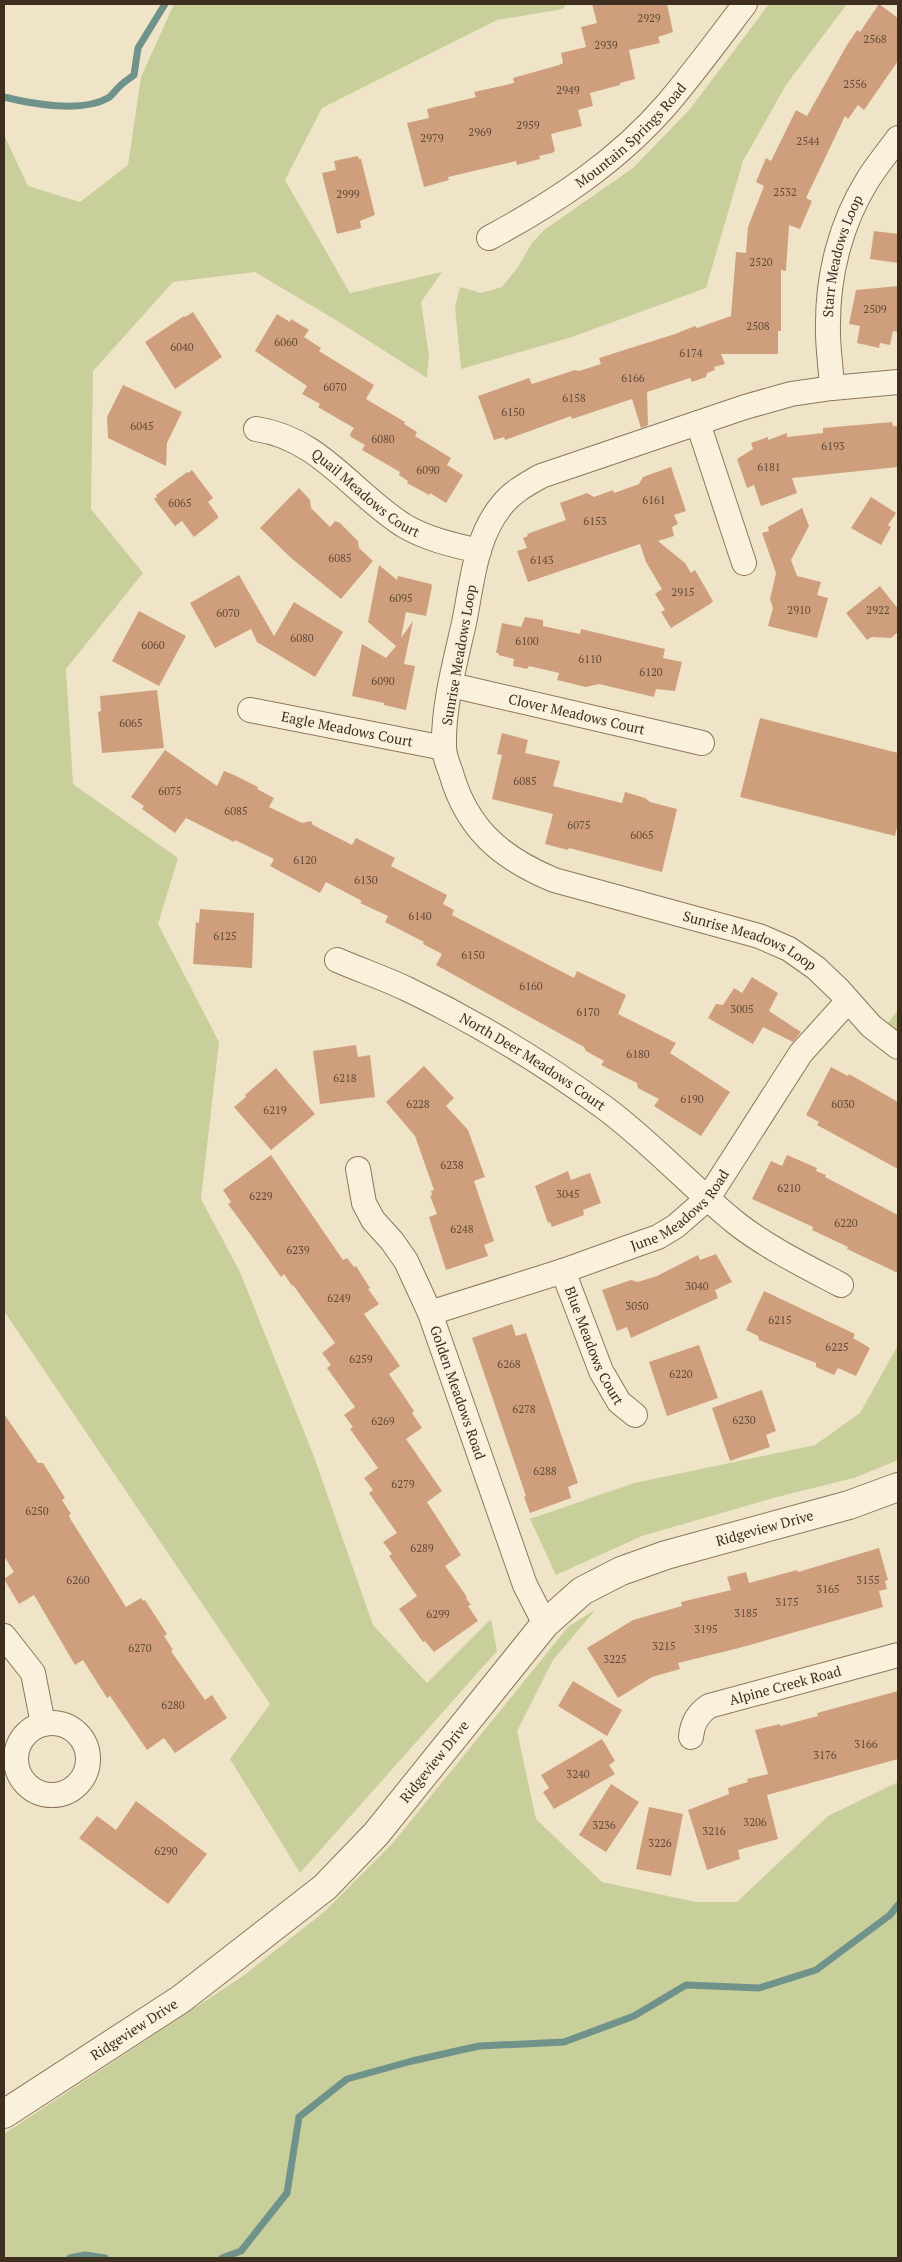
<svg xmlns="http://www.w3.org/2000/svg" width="902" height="2262" font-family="'PT Serif',serif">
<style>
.green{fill:#c9cf9b}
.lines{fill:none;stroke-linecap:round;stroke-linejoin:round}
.stream{stroke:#6f938a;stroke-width:7}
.building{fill:#cf9f7d}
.minor-casing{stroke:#8d765c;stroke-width:26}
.tertiary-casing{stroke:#8d765c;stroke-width:30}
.minor{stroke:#faf1dc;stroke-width:24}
.tertiary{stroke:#faf1dc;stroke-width:28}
.labels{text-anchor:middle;stroke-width:4.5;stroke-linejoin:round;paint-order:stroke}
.number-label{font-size:11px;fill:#624a37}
.street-label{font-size:14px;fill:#3d2e20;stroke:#f7eed8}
</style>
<rect width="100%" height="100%" fill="#f0e4c8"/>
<path class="green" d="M174 4H566L563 9 497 20 322 108 285 180 350 293 442 272 421 302 429 356 427 378 339 322 255 272 173 282 93 371 91 509 143 573 66 669 73 784 178 858 158 924 219 1042 201 1199 240 1272 313 1454 373 1625 427 1683 491 1619 497 1651 300 1873 230 1759 270 1704 4 1311V135L28 186 80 202 128 165 141 77Z
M769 4H847L786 85 743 161 706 288 572 337 461 369 455 307 460 287 481 293 502 287 518 267 532 243 544 230 633 168 690 109Z
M898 1010V1047L880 1033Z
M898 1345V1460L854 1478 777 1497 642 1536 556 1575 530 1519 634 1483 815 1445 860 1413Z
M596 1609 553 1660 517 1731 536 1819 602 1882 696 1902H737L828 1816 898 1782V2258H4V2134L243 1976 324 1912 392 1844 568 1627Z"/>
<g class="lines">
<path class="stream" d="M4 97C32 104 82 113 108 98 112 96 115 90 119 87 123 82 129 79 134 75L138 48 165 4
M70 2258 85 2255 105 2258
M222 2258 241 2251 287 2193 299 2117 347 2079 412 2061 479 2046 564 2042 634 2016 686 1985 759 1988 816 1970 890 1915 898 1905"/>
</g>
<path class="building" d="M592 4H667L673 32 658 37 660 43 629 50 635 79 620 83V85L590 93 593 106 578 110 582 126 551 134 555 151 552 153 539 156 540 159 517 165 516 161 448 177 449 180 424 187 407 123 429 118 427 109 476 97 474 92 514 83 513 78 559 65 563 63 561 53 586 47 581 27 597 23Z
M879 4 898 18V61L864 110 858 105 848 119 845 116 806 198 812 201 800 229 789 225 786 271 781 270V331H778V354H721L725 364 714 367 715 370 707 373 706 377 692 382 690 378 647 392 648 425 641 428 632 399 572 419 571 416 505 440 504 437 494 440 478 396 529 378 532 384 575 370 579 371 601 364 599 358 675 334 695 326 697 328 731 316 736 252 746 253 748 227 764 186 756 182 766 158 771 161 796 110 807 116 847 45 857 30 860 32Z
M358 156 359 159H361L375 215 360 221 361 228 337 234 322 173 336 170 334 161Z
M874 231 898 234V263L870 259Z
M898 286V332L893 331 890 345 880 343 879 348 857 343 860 326 849 324 856 290Z
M193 312 222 357 175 389 145 342 184 316 185 317Z
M277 314 290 322 291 319 309 330 304 337 321 348 319 351 374 385 366 399 405 422 404 424 417 432 415 436 451 458 447 465 463 475 446 503 430 493 429 495 407 483 408 481 399 475 400 472 362 450 365 445 351 437 350 434 354 428 318 407 320 404 302 394 307 386 255 351Z
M123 385 182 412 167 443 166 466 108 438 107 417Z
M892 422 893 426H898V467L792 478 797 493 761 506 754 485 747 488 737 459 753 449 751 443 768 437V440L787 433V437L823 433V428Z
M671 467 686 511 674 515 678 524 672 527 674 536 658 541 685 563 691 573 695 570 713 601 710 604 671 628 661 612 665 610 655 594 662 589 646 562 640 544 528 582 517 551 527 548 523 538 528 536 527 534 566 520 560 503 587 493 594 497 613 490 614 493 639 484 643 477Z
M192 470 213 498 208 502 218 516V518L194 537 182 521 175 526 154 499 157 497 156 495 187 472 188 473Z
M299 488 310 500 311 508 330 527 335 521 340 523 358 541 359 548 373 561 341 599 290 557 260 528Z
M871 497 896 513 888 525 891 527 881 545 851 528Z
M802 508 809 526 791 560 797 576 821 582 817 595 828 598 817 638 768 626 773 608 770 599 776 573 762 533 769 531 768 527Z
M379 565 397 580 398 576 431 584 432 586 426 616 406 612 401 638 413 621 404 664 415 666 406 710 384 705V703L352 696 362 644 386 658 396 646 368 622Z
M239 575 274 636 294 602 343 632 315 677 257 642 251 629 215 648 190 603Z
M880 586 898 609V632L891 638 872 637 867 640 846 613Z
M139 611 186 636 159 686 112 661Z
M525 617 543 620V626L580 634 581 629 665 649 663 658 682 662 675 691 656 689 654 697 599 684 586 687 557 680 559 673 529 666 527 669 513 666 514 659 498 655 499 653H496L502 623 521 627Z
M157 690 164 748 102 753 98 712 101 711 100 696Z
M760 718 898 753V823L895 836 740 797Z
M502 733 528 740 525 753 560 761 553 786 622 803 625 792 645 798 650 802 677 809 662 872 569 848 568 850 545 844 553 814 492 799 502 755 497 754Z
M165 750 217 786 224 771 234 775 258 787 257 789 274 798 269 807 302 823 311 821 313 825 352 845 356 838 395 858 391 866 447 895 443 904 454 910 452 915 574 978 577 971 626 995 618 1014 676 1043 670 1053 730 1092 701 1136 654 1106 659 1099 638 1088 637 1083 601 1065 604 1061 586 1051 584 1047 436 965 442 954 423 944 424 942 385 922 388 916 360 903 362 901 326 882 320 893 270 866 274 859 235 840 234 842 186 818 175 833 142 809 144 806 131 797Z
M200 909 254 913 252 968 193 964 196 922 199 923Z
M752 977 778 993 769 1011 801 1032 793 1042 763 1027 753 1044 708 1018 716 1004 723 1005 734 988 742 993Z
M356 1045 358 1057 370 1055 375 1097 320 1104 313 1051Z
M424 1066 454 1098 446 1106 468 1130 485 1177 474 1181 494 1241 484 1245 488 1256 446 1270 429 1217 437 1214 430 1196 432 1195 431 1191 434 1190 415 1136 386 1102Z
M831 1067 848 1076 849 1074 898 1102V1169L817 1125 819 1122 806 1115Z
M276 1068 315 1114 271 1150 234 1107 246 1097 245 1095Z
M271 1155 343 1260 347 1258 354 1267 356 1266 370 1288 368 1289 379 1304 364 1314 400 1366 389 1374 414 1411 412 1413 422 1428 406 1439 442 1491 427 1502 461 1555 445 1566 467 1597 466 1598 471 1605 468 1606 478 1621 434 1652 425 1641 423 1642 399 1609 417 1596 389 1556 392 1554 383 1542 397 1533 369 1493 373 1490 364 1478 378 1468 350 1429 353 1427 344 1415 355 1407 327 1368 331 1365 322 1353 335 1343 293 1285 292 1286 284 1274 281 1277 253 1238 228 1204 231 1202 223 1190Z
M787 1155 817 1168 816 1171 826 1175 825 1177 898 1215V1273L847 1249 848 1247 812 1230 813 1227 752 1199 771 1161 782 1166Z
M568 1171 571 1180 590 1173 601 1203 583 1210 584 1215 552 1227 550 1222 548 1223 535 1186Z
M716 1254 732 1282 715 1290 718 1298 631 1338 627 1327 617 1331 602 1290 631 1280 638 1282 657 1276 698 1255 700 1260Z
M764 1291 855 1334 853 1338 870 1348 856 1376 838 1368 834 1375 816 1367V1363L759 1340 758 1336 746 1330Z
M512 1324 516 1336 526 1333 578 1483 568 1487 571 1498 530 1513 524 1497 526 1496 472 1338Z
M699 1345 718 1398 667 1416 649 1362Z
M762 1390 776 1431 766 1435 770 1447 730 1461 712 1408Z
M4 1414 38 1463H43L65 1498 62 1500 71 1514 69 1515 71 1520 126 1607 141 1598 143 1601 145 1600 167 1634 164 1636 173 1650 171 1651 205 1700 212 1695 227 1718 175 1753 164 1738 147 1750 110 1696 107 1698 83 1660 75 1665 34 1595 19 1604 4 1579 14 1572 4 1556Z
M879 1548 888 1580 885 1581 887 1589 879 1591 883 1607 739 1648 678 1663 680 1669 652 1677 618 1698 587 1648 633 1620 682 1606 681 1602 731 1590 727 1577 746 1572 749 1583 797 1570 798 1572Z
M573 1681 622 1710 607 1736 558 1706Z
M898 1691V1759L767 1795 778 1839 738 1850 740 1859 707 1870 688 1810 729 1794 728 1788 748 1782 747 1779 768 1774 755 1730 780 1724V1726L818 1716 817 1713Z
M602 1739 615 1761 609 1765 615 1774 554 1809 543 1792 549 1788 541 1775Z
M611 1784 639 1802 606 1852 579 1835Z
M136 1801 207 1854 168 1904 79 1838 97 1816 116 1830Z
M649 1807 683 1814 671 1876 636 1869Z"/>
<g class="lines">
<defs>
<g id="minor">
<path id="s1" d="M489 238C556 202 618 161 668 103 695 71 720 37 745 4"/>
<path id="s2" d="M898 382 832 388 791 394 745 407 541 476C527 484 512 492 502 505 475 537 472 584 464 623 455 663 443 706 444 747 444 755 448 765 451 773 467 829 501 858 554 880L759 936 789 949 816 968 839 990 871 1026 898 1047"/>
<path id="s3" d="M832 388C831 366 827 344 828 323 828 274 841 223 867 181 876 166 888 152 898 138"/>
<path d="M698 423 744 563"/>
<path id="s4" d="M256 429C319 438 352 492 403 525 426 539 453 545 479 551"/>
<path id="s5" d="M451 685 702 743"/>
<path id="s6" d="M250 710 444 748"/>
<path id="s7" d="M337 960C360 970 384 978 407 989 476 1022 543 1063 605 1108 652 1143 691 1187 736 1223 768 1248 805 1266 841 1285"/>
<path id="s8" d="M358 1169 364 1203 373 1220 392 1241 406 1261 430 1313 525 1585 545 1624"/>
<path id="s9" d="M563 1271 601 1371 619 1402 635 1415"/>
<path id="s10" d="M430 1313 563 1271 635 1245 658 1237 676 1226 708 1198 801 1053 848 1001"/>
<path d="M4 1636 33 1673 43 1724"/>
<circle cx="52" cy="1759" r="36"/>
<path id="s11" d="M691 1737C692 1724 697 1714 709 1706L898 1655"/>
</g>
<g id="tertiary">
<path id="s12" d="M4 2114 181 1999 325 1887 376 1834 545 1624 582 1591 621 1571 666 1555 849 1505 898 1487"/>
</g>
</defs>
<use href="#minor" class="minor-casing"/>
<use href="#tertiary" class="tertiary-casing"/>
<use href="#minor" class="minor"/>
<use href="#tertiary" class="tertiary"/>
</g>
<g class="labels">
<g class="number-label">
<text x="649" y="22">2929</text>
<text x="875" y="43">2568</text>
<text x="606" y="49">2939</text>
<text x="855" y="88">2556</text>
<text x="568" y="94">2949</text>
<text x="528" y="129">2959</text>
<text x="480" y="136">2969</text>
<text x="432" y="142">2979</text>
<text x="808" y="145">2544</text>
<text x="785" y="196">2532</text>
<text x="348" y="198">2999</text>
<text x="761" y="266">2520</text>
<text x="875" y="313">2509</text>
<text x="758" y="330">2508</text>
<text x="286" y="346">6060</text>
<text x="182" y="351">6040</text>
<text x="691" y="357">6174</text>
<text x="633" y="382">6166</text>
<text x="335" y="391">6070</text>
<text x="574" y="402">6158</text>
<text x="513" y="416">6150</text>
<text x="142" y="430">6045</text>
<text x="383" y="443">6080</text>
<text x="833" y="450">6193</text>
<text x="769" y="471">6181</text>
<text x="428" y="474">6090</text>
<text x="654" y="504">6161</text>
<text x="180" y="507">6065</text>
<text x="595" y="525">6153</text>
<text x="340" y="562">6085</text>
<text x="542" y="564">6143</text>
<text x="683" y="596">2915</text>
<text x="401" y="602">6095</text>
<text x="799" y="614">2910</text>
<text x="878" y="614">2922</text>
<text x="228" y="617">6070</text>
<text x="302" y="642">6080</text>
<text x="527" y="645">6100</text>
<text x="153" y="649">6060</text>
<text x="590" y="663">6110</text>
<text x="651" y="676">6120</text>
<text x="383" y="685">6090</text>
<text x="131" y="727">6065</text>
<text x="525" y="785">6085</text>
<text x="170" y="795">6075</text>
<text x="236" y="815">6085</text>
<text x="579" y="829">6075</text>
<text x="642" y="839">6065</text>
<text x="305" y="864">6120</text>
<text x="366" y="884">6130</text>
<text x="420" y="920">6140</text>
<text x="225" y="940">6125</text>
<text x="473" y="959">6150</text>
<text x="531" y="990">6160</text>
<text x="742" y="1013">3005</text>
<text x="588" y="1016">6170</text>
<text x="638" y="1058">6180</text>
<text x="345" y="1082">6218</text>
<text x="692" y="1103">6190</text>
<text x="418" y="1108">6228</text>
<text x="843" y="1108">6030</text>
<text x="275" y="1114">6219</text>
<text x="452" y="1169">6238</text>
<text x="789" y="1192">6210</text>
<text x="568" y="1198">3045</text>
<text x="261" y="1200">6229</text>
<text x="846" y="1227">6220</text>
<text x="462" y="1233">6248</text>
<text x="298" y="1254">6239</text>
<text x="697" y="1290">3040</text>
<text x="339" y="1302">6249</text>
<text x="637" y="1310">3050</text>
<text x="780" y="1324">6215</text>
<text x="837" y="1351">6225</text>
<text x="361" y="1363">6259</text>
<text x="509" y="1368">6268</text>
<text x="681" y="1378">6220</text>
<text x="524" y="1413">6278</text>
<text x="744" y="1424">6230</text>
<text x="383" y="1425">6269</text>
<text x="545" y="1475">6288</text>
<text x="403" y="1488">6279</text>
<text x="37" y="1515">6250</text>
<text x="422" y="1552">6289</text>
<text x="78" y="1584">6260</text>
<text x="868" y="1584">3155</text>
<text x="828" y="1593">3165</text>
<text x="787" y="1606">3175</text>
<text x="746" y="1617">3185</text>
<text x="438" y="1618">6299</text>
<text x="706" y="1633">3195</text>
<text x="664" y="1650">3215</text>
<text x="140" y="1652">6270</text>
<text x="615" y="1663">3225</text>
<text x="173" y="1709">6280</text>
<text x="866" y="1748">3166</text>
<text x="825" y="1759">3176</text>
<text x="578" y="1778">3240</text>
<text x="755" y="1826">3206</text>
<text x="604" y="1829">3236</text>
<text x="714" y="1835">3216</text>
<text x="660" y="1847">3226</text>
<text x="166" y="1855">6290</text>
</g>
<g class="street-label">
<text dy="5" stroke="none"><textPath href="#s1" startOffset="176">Mountain Springs Road</textPath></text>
<text dy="5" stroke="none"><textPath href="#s3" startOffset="134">Starr Meadows Loop</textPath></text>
<text dy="5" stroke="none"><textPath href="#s4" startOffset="129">Quail Meadows Court</textPath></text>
<text transform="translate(459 655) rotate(-80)" y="5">Sunrise Meadows Loop</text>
<text dy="5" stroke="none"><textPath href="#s5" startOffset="129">Clover Meadows Court</textPath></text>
<text dy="5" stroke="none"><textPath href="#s6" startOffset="99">Eagle Meadows Court</textPath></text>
<text dy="5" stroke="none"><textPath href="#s2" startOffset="1058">Sunrise Meadows Loop</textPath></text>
<text dy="5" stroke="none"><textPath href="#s7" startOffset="221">North Deer Meadows Court</textPath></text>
<text dy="5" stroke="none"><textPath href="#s10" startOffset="274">June Meadows Road</textPath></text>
<text dy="5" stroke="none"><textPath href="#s9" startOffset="81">Blue Meadows Court</textPath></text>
<text dy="5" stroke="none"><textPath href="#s8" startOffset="248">Golden Meadows Road</textPath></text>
<text dy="5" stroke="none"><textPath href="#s12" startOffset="980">Ridgeview Drive</textPath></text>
<text dy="5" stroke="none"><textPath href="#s11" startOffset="116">Alpine Creek Road</textPath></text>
<text dy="5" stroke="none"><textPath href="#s12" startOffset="560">Ridgeview Drive</textPath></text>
<text dy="5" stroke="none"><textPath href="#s12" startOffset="155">Ridgeview Drive</textPath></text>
</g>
</g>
<rect width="902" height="2262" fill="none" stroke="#3d2e20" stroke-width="10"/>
</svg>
